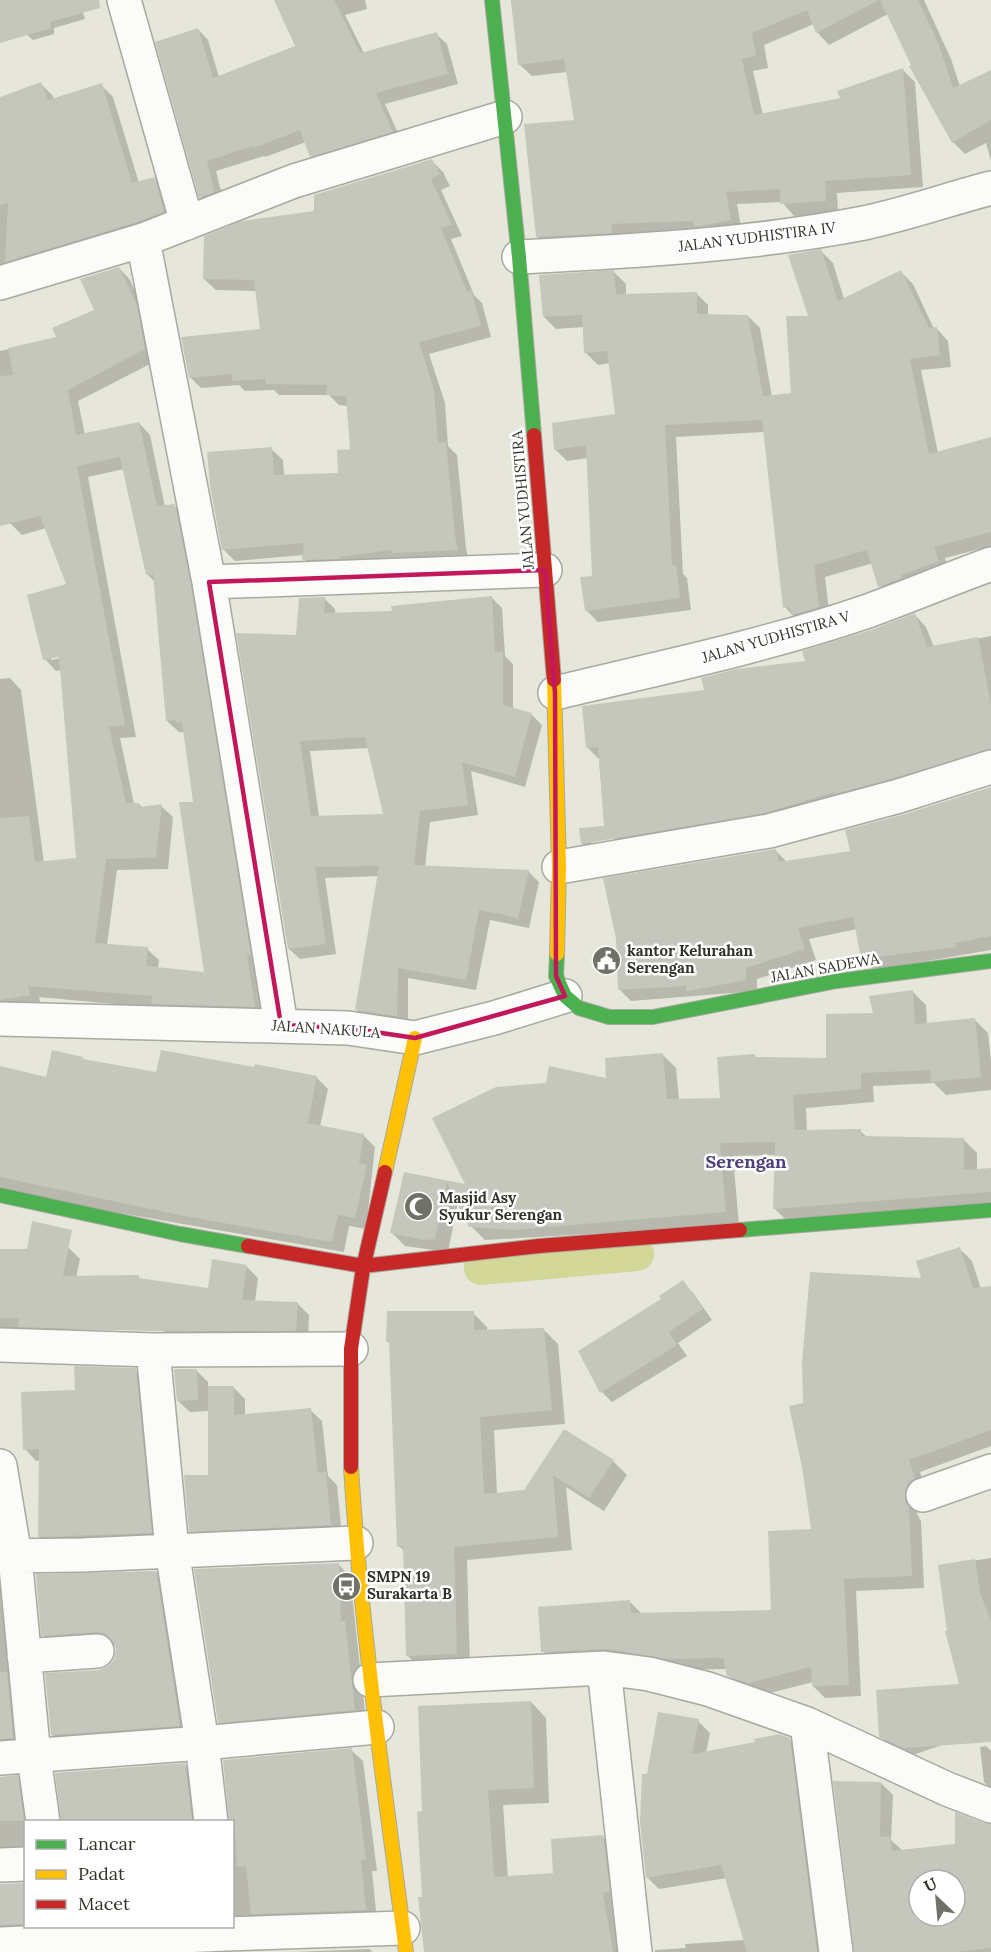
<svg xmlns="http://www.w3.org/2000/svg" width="991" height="1952" font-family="Lora,serif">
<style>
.shadow{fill:#0003;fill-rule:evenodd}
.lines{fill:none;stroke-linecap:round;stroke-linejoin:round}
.canal{stroke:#d3d798;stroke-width:34}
.building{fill:#c6c7bc;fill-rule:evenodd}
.street-casing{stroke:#a8a99f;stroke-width:36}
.fast-casing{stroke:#a8a99f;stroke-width:16}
.slow-casing{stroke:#a8a99f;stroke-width:16}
.jam-casing{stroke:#a8a99f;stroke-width:16}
.street{stroke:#fbfbf9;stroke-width:33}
.fast{stroke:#4caf50;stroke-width:14}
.slow{stroke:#ffc107;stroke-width:14}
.jam{stroke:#c62828;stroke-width:14}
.marked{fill:none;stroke:#c2185b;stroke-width:4.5;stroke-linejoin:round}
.labels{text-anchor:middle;stroke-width:5;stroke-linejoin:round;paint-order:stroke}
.street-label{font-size:15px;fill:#313229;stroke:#fff}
.poi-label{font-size:15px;font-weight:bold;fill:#313229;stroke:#fff;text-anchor:start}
.quarter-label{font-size:18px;font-weight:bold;fill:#4d3f7c;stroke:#fff}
</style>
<rect width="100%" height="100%" fill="#e6e7da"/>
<path class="shadow" d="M0 0H79L85 19 54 28V34L33 40 27 35 0 36Z
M275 0H365L367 9 345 15 364 53 436 34 447 44 458 84 385 104 402 142 321 166 311 156 306 142 265 157 264 156 216 171 224 203 211 207 201 197 198 29 208 40 219 77 297 47Z
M511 0H924L951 59 960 86 991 72V161L986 143 965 154 953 142 913 66 888 14 829 45 817 32 814 24 764 45 768 68 753 71 763 115 842 99 903 70 915 82 923 187 837 193 838 213 794 216 782 202 737 204 742 232 550 249 537 237 575 121 567 72 532 76 519 64Z
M41 84 53 96 54 100 101 85 113 97 139 183 154 179 166 191 175 223 0 279V101Z
M431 160 443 172 450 186 441 190 462 236 451 239 474 295 482 303 491 337 429 354 445 403 448 446 457 455 466 548 469 561 315 571 304 559V555L235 561 223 549 271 449 283 460 284 476 340 474 351 450 348 406 339 405 329 395H279L274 390 245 391 239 385 201 388 190 377 261 330 256 291 216 290 204 279 316 213Z
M821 251 833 263 844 299 901 272 913 284 934 329H937L948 341 951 367 921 370 938 453 991 442V546L945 558 950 573 892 598 880 586 873 563 825 577 830 619H796L785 607 765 432 676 437 683 574 687 578 691 610 598 622 586 610 594 577 588 458 567 461 555 449 617 415 611 363 598 365 586 353 584 327 556 329 544 317 614 272 626 284V295L696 293 708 305V316H748L760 328 772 397 792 394 810 318Z
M119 268 130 280 148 318 156 361 78 401 85 435 139 423 150 435 165 507 174 506 186 517 265 1018 39 997 41 1006 0 1013V679L10 678 21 690 44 863 78 859 62 670 56 671 45 659 68 585 46 528 22 535 10 523 0 484V351L58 338 96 311ZM124 469 147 574 155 582 167 721 179 732H185L195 804 206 974 158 969 159 960 147 949 107 945 117 870 168 869 173 817 161 806 143 808 139 804H134L120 738 136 737 88 477ZM66 654 67 657 51 660V657Z
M491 597 502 608 505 656 513 664V709L531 714 542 725 525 787 471 771 478 815 430 822 425 867 528 871 539 882 529 928 490 920 476 990 408 978V1026L367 1020 357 1010 379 876 325 878 336 954 300 959 289 949 298 637 324 598 335 609V614L393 612ZM369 748 385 815 319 817 310 751Z
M915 615 926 627 934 647 991 636V762L594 855 582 844 605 828 599 759 588 748 706 691 807 663 874 630ZM614 837 615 840 591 844V841Z
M991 788V950L875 970 863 958 857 929 809 939 816 960 757 979V991L631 1001 619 989 775 850 787 862 852 853 905 815Z
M913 992 926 1005 927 1024 974 1019 988 1033 991 1061V1090L946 1095 934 1083 873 1086 874 1102 806 1108 807 1131H860L867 1137 963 1139 977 1153V1171L991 1170V1205L788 1222 774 1208 776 1155 733 1156 739 1225 485 1240 471 1226 458 1202 448 1252 405 1246 392 1233 405 1174 468 1186 608 1080 663 1055 676 1068 679 1100H722L754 1056 757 1058 827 1059 874 1015Z
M84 1061 158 1074 256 1069 316 1077 328 1089 320 1127 363 1135 375 1147 366 1229 349 1226 344 1252 0 1192V1067L47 1078Z
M68 1247 80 1259 76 1278 138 1277 140 1279 209 1290 246 1266 258 1278 255 1302 298 1304 309 1315 308 1342H174L162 1330 0 1329V1250Z
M960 1249 972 1261 981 1289 991 1288V1446L920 1472 926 1491 916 1505 917 1514 921 1521 924 1588 856 1591 861 1696 825 1698 813 1686V1682L762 1695 741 1688 729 1675 727 1669 679 1670 555 1663 543 1651 630 1602 642 1614 772 1611 812 1531 804 1404 923 1280Z
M683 1282 693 1293 712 1320 678 1343 687 1356 612 1402 602 1392 663 1300Z
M473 1313 487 1327V1331L544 1330 558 1344 565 1424 494 1430 497 1494 525 1492 564 1431 613 1461 627 1475 604 1511 566 1487 572 1550 467 1560 470 1668 421 1669 407 1655 405 1552 399 1546 390 1344 388 1341Z
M135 1370 147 1381 162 1544 51 1548 39 1536 40 1461H36L25 1449 76 1391Z
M196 1370 208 1382V1388H234L245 1399V1416L310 1410 322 1421 328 1476 337 1485 342 1536 202 1543 191 1531 210 1476 209 1411 190 1412 178 1401Z
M991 1558V1728L910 1756 893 1748 880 1736 961 1686 949 1632 939 1566Z
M338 1564 350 1576 366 1721 231 1734 219 1722Z
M156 1572 169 1585 192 1738 65 1748 52 1735 99 1671 109 1667 115 1659 117 1649 116 1646 110 1645 56 1648 43 1635Z
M0 1578 9 1587 24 1749 0 1755Z
M531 1702 546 1718 549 1803 503 1805 508 1878 555 1875 603 1837 619 1853 625 1952H426L423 1813Z
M698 1721 710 1733 706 1753 789 1739 801 1752 827 1952H655V1950L686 1948 685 1944 745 1940 727 1878 659 1889 647 1877 648 1776Z
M986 1746 991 1751V1789L984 1782 980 1747Z
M351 1750 363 1761 377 1871H372L377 1922 0 1941V1885L26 1884V1926H232V1822H231L224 1761Z
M185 1765 197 1776 202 1822H63V1819Z
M17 1777 29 1789 33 1822H26V1857L0 1862V1778Z
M881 1783 893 1795 891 1840 902 1850 985 1842 991 1826V1952H856ZM919 1880H955V1916H919Z
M370 1949 372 1952H293Z"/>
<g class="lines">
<path class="canal" d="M481 1268 637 1254"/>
</g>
<path class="building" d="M0 0H99L100 8 50 22 51 28 0 43Z
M274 0H334L360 53 437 32 448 74 376 93 393 132 310 157 300 130 254 148 253 146 207 161 214 192 199 198 155 42 198 28 213 78 295 46Z
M511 0H879L816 33 807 10 752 33 756 56 742 59 754 115 840 98 837 91 903 68 911 175 825 181 826 201 780 204V189L726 192 731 220 699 226 695 227 693 221 611 224 612 233 536 237 524 124 574 120 564 59 518 65Z
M880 0H918L939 45 953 88 991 70V120L952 143 909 66 911 65Z
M41 82 48 100 102 83 132 183 155 177 164 212 137 222 5 262 8 203 0 205V97Z
M432 159 440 174 431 179 452 225 441 228 467 292 471 290 481 326 419 342 434 390 438 443 446 442 455 536 458 550 392 553V550L340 557V559L302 560 304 543 222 550 210 486 207 452 272 447 274 475 338 473 337 450 350 449 346 396 326 395 327 385 266 384V379L232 381V374L189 378 181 337 260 329 254 280 203 279 204 236 242 221 314 211V195Z
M821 249 838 301 901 270 929 328 937 327 940 355 910 359 929 454 991 437V532L934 547 939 561 901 575 902 578 878 587 867 550 814 565 819 607 792 615 790 607 783 608 762 420 665 425 672 565H676L680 598 585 611 580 577 592 576 586 445 554 450 552 423 615 414 607 351 584 353 582 315 543 317 539 275 614 270 616 294 697 292V314L748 315 763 396 791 393 786 316H808L788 255Z
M119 267 137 305 145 349 68 390 76 435 139 422 157 506 175 504 191 585 251 955H247L255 1007 151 1004 152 996 28 986 30 995 0 1000V818L29 816 35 862 76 858 59 657 43 660 27 595 66 584 40 516 0 526V376L13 375 8 348 56 337 52 328 94 310 80 279ZM120 457 146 575 153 574 166 721 176 720V723L182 722 193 802H179L204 972 146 966 148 947 95 943 106 859 156 858 162 804 140 807 139 803H126L109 727 125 725 77 466Z
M492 596 495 652H503V705L532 713 515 777 462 762 468 805 420 811 414 865 529 870 518 918 479 910 466 980 398 968 397 1016 355 1010 379 866 315 867 326 944 288 949 236 633 296 635 299 598 325 597 324 613 392 611 391 606ZM365 737 383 814 311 816 300 741Z
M915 613 927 647 978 637 991 704V749L894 778 835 794 834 792 765 813 581 844 579 828 604 826 598 747 586 748 582 706 704 690 701 678 736 669 805 661 802 651 874 629Z
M991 787V936L955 943 956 947 861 959 853 917 798 928 805 949 746 968V980L689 991H686V986L618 990 616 939 603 878 776 849 779 862 850 851 845 830 905 814Z
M913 990 915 1024 975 1018 981 1077 931 1082 930 1070 861 1073V1089L793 1095 795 1130 861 1129V1136L964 1138V1170L991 1168V1192L773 1209 775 1142 720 1143 726 1212 513 1230 469 1227 447 1182 435 1239 424 1240 390 1233 404 1172 465 1184 432 1118 496 1087 546 1083 549 1066 606 1078 605 1058 663 1053 667 1099 720 1098 717 1057 755 1054V1057L826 1058V1014L873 1013 869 996Z
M52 1050 83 1057V1059L156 1072 161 1050 254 1067 255 1064 317 1076 308 1123 364 1134 359 1163 367 1165 355 1218 338 1215 332 1242 184 1216 0 1177V1066L46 1077Z
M32 1221 72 1230 63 1276 139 1275V1278L208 1288 212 1259 247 1265 242 1300 298 1302 296 1331H153L18 1327 19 1318H0V1249H27Z
M960 1247 973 1288 991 1286V1430L909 1460 915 1478 908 1483 905 1492V1501L909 1507 912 1576 844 1579 849 1685 812 1686 811 1667 748 1683 727 1676 723 1658 665 1659 609 1649 541 1652 538 1607 630 1600 631 1613 771 1610 768 1531 811 1529 802 1467 789 1406 803 1403 802 1362 810 1272 921 1278 916 1261Z
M683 1280 703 1309 669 1332 677 1345 600 1393 578 1351 661 1299 659 1296Z
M387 1311H474V1330L544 1328 552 1410 480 1417 484 1494 524 1490 564 1429 614 1460 589 1498 553 1475 558 1537 454 1547 457 1654 406 1656 403 1546 397 1547 389 1342H386Z
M74 1366 136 1368 152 1533 38 1537 39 1449 23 1450 21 1392 75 1390Z
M174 1369H197L198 1400 177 1401Z
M208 1386H234V1415L311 1408 318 1473 326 1472 331 1525 189 1532 184 1475H208Z
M975 1559 980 1593 991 1621V1742L904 1748 879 1737 876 1690 959 1684 945 1631H947L938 1565Z
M339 1563 341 1621H345L355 1710 218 1723 194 1569Z
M156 1571 180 1726 51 1735 45 1673 99 1670 108 1666 114 1660 116 1649 112 1640 106 1634 96 1632 41 1636 36 1574Z
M0 1672H7L13 1738 0 1739Z
M531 1701 534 1788 488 1790 494 1877 553 1873 551 1839 603 1835 610 1892 603 1893 613 1952H424L418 1897H422L417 1812 422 1811 418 1706Z
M658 1712 699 1719 692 1754 755 1742 754 1739 779 1734 790 1738 817 1952H747L721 1865 646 1878 640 1822 642 1774H647Z
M352 1748 366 1859 361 1860 366 1910 251 1914 246 1866 237 1867 234 1821H229L223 1760Z
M185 1763 192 1821H61L55 1773Z
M18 1775 24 1821H0V1777Z
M833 1781 881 1782 880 1837 890 1836 892 1851 955 1844V1812L984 1823 991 1824V1948L957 1952H854ZM919 1880H955V1916H919Z
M25 1883V1924L0 1925V1884Z"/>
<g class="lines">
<defs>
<path id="street" d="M124 0 187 223
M143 240 209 582 281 1025
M519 257C634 251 750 245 864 223 907 214 949 199 991 188
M0 283 143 240 294 181 505 117
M209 582 545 570
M555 693C659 668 766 646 868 611 909 596 950 579 991 564
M559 867 769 831 899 796 991 767
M0 1019 348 1028 415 1038 494 1018 565 996
M0 1345 153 1350 351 1349
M153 1350 172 1550 202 1743 211 1822
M0 1466 15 1556 34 1757 43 1822
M923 1495 991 1471
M0 1556 82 1555 356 1543
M24 1656 97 1651
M604 1668 635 1952
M370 1680 604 1668 649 1674 708 1689 807 1724 947 1789 991 1806
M807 1724 836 1952
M0 1758 202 1743 377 1727
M0 1865 26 1864
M0 1944 226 1934 403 1928"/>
<path id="fast" d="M492 0 519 257 534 435
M557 954 556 976 565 996 579 1008 609 1017H653L837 981 991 961
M0 1195 180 1234 248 1246
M740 1230 991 1210"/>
<path id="slow" d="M554 680 559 867 557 954
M385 1172 415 1038
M351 1467C361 1630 385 1791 406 1952"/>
<path id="jam" d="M534 435 554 680
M248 1246 363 1266 539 1246 740 1230
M351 1467V1349L363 1268 385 1172"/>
</defs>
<use href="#street" class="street-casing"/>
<use href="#fast" class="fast-casing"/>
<use href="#slow" class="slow-casing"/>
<use href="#jam" class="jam-casing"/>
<use href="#street" class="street"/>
<use href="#fast" class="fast"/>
<use href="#slow" class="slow"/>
<use href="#jam" class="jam"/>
</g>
<path class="marked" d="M545 570 555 693 556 976 565 996 415 1038 348 1028 281 1025 209 582Z"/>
<defs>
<symbol id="civic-disc" viewBox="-11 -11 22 22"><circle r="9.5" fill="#707167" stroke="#fff"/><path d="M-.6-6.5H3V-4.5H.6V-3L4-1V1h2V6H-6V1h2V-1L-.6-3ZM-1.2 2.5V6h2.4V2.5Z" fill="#fff"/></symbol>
<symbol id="mosque-disc" viewBox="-11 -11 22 22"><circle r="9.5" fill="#707167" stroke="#fff"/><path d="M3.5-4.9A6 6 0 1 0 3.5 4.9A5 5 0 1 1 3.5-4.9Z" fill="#fff"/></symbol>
<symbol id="bus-disc" viewBox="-11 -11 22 22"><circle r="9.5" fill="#707167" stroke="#fff"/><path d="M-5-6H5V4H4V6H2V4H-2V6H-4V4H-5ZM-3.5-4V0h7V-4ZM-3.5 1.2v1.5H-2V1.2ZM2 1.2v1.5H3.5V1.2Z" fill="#fff"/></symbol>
</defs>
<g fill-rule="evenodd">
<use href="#civic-disc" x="590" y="944" width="33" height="33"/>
<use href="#mosque-disc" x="402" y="1190" width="33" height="33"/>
<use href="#bus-disc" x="330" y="1570" width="33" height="33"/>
</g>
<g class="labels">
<g class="street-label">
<text transform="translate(757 237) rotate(-7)" y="5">JALAN YUDHISTIRA IV</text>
<text transform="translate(523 500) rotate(-95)" y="5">JALAN YUDHISTIRA</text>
<text transform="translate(776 637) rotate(-16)" y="5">JALAN YUDHISTIRA V</text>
<text transform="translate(825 968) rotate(-10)" y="5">JALAN SADEWA</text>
<text transform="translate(326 1029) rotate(4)" y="5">JALAN NAKULA</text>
</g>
<g class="poi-label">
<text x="627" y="956">kantor Kelurahan<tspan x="627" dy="17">Serengan</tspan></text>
<text x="439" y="1203">Masjid Asy<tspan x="439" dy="17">Syukur Serengan</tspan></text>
<text x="367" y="1582">SMPN 19<tspan x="367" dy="17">Surakarta B</tspan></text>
</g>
<g class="quarter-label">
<text x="746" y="1168">Serengan</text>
</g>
</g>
<rect x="24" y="1820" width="210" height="108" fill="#ffffff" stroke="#adada9" stroke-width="1.5"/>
<rect x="36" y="1840" width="30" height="9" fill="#4caf50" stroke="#adada9" stroke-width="1.5"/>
<text x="78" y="1850" font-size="18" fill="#313229">Lancar</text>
<rect x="36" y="1870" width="30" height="9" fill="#ffc107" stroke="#adada9" stroke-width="1.5"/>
<text x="78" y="1880" font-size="18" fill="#313229">Padat</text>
<rect x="36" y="1900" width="30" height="9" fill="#c62828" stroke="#adada9" stroke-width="1.5"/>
<text x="78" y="1910" font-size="18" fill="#313229">Macet</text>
<g transform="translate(937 1898) rotate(334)"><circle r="28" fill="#ffffff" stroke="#adada9" stroke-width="1.5"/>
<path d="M0-4.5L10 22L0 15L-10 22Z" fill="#707167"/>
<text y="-9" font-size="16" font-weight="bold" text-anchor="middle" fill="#313229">U</text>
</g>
</svg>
